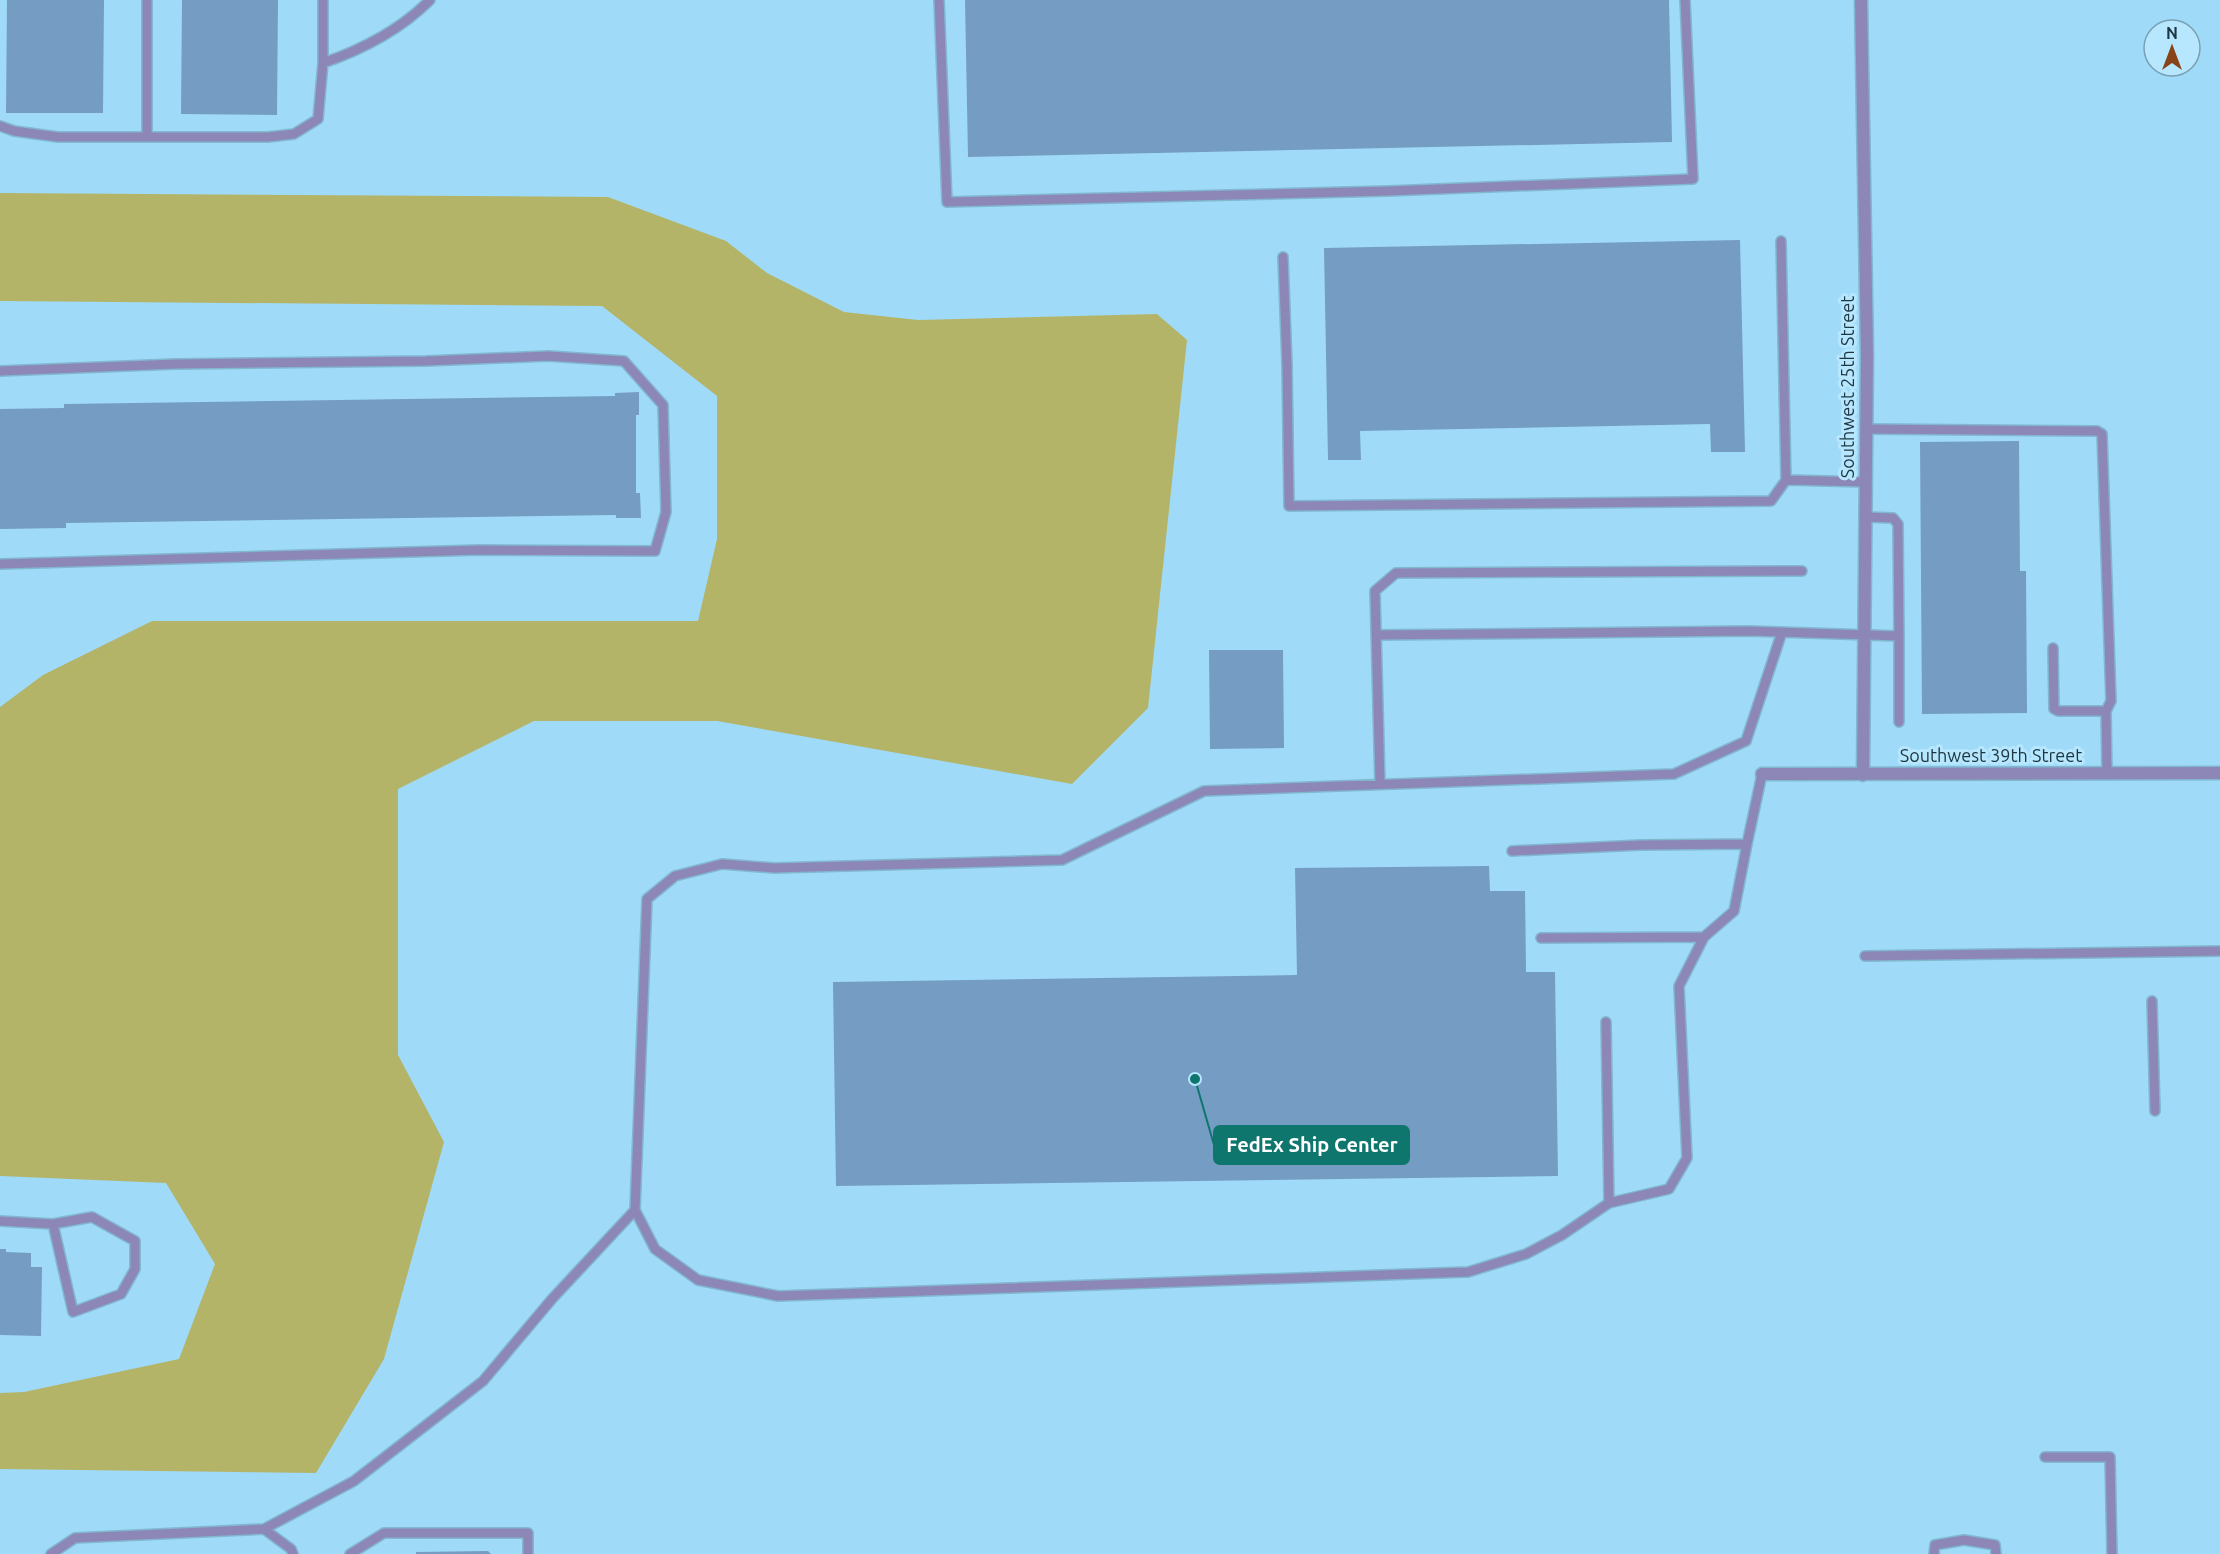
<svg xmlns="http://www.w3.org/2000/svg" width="2220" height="1554" font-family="Ubuntu,sans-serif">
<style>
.water{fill:#b4b469}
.building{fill:#759cc3}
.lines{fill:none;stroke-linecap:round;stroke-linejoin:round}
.service-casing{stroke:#82b7d0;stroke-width:12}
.minor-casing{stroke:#82b7d0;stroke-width:15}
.service{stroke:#8c87b7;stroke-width:9}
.minor{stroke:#8c87b7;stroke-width:12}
.labels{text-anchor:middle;stroke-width:6;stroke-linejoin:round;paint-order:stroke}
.street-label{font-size:18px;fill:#1d3641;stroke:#b7e7fe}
.leader{fill:none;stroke:#0f766e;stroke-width:2}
.callout-dot{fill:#0f766e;stroke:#b7e7fe;stroke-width:2}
.callout{fill:#0f766e;stroke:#0f766e;stroke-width:2}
.callout-label{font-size:20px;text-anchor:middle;font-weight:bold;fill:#fff}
</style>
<rect width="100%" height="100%" fill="#9fdbf8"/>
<path class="water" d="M0 193 608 197 726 241 767 273 844 312 918 320 1157 314 1187 340 1148 708 1072 784 717 721H534L398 789V1055L444 1142 384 1359 316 1473 0 1469V1393L24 1392 179 1359 215 1264 166 1183 0 1176V707L43 675 152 621H698L717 539V396L602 306 0 301Z"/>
<path class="building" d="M7 0H104L103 113H6Z
M182 0H278L277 115 181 114Z
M965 0H1669L1672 142 968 157Z
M1740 240 1745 452H1711L1710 424 1360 431 1361 460H1328L1324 248Z
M639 392V415H636V493H640L641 518H616V515L66 523V528L0 529V409L64 408V404L615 396V393Z
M2019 441 2020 571H2026L2027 713 1922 714 1920 442Z
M1209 650H1283L1284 748 1210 749Z
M1489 866 1490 891H1525L1526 972H1555L1558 1176 836 1186 833 982 1297 975 1295 868Z
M0 1249H6V1252L31 1253V1267H42L41 1336 0 1335Z
M488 1551 491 1554H416V1552Z"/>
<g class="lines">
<defs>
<path id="service" d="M939 0 947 202 1388 191 1693 179 1685 0
M323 63C361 50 401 29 430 0
M0 126 14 131 58 137H268L294 134 318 119 323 63V0
M147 137V0
M1781 241 1786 480 1866 482
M1283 257 1287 365 1289 506 1771 501 1786 480
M0 371 176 364 426 361 548 356 624 361 663 405 666 512 655 551 479 550 0 564
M1866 429 2097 431 2102 434 2111 701 2106 711 2107 773
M1376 635 1748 631 1899 636 1898 524 1893 518 1866 517
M2053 648 2054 709 2058 711H2106
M1899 722V636
M1380 784 1375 591 1396 573 1802 571
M1512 851 1641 845 1747 844 1762 774
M1541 938 1704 937 1734 911 1747 844
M1865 956 2220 951
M2152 1001 2155 1111
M1606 1022 1609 1203 1669 1189 1687 1158 1679 986 1704 937
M1609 1203 1562 1235 1526 1254 1468 1272 778 1296 698 1280 655 1249 635 1210 647 899 675 876 722 864 774 868 1062 860 1204 791 1674 774 1746 741 1782 632
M0 1221 53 1224 92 1217 135 1241V1269L121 1294 73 1312 53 1224
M2045 1457H2110L2112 1554
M264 1529 354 1481 483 1381 552 1299 635 1210
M51 1554 75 1538 264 1529 291 1549 293 1554
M350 1554 384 1533H528V1554
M1934 1554 1935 1545 1964 1540 1995 1545 1996 1554"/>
<path id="minor" d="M1861 0 1867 354 1863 775
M1762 774 2220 773"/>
</defs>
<use href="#service" class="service-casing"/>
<use href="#minor" class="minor-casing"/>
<use href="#service" class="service"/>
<use href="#minor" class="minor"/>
</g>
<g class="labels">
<g class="street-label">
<text transform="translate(1848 387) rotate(-90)" y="6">Southwest 25th Street</text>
<text x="1991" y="762">Southwest 39th Street</text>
</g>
</g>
<path class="leader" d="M1195 1079L1214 1145"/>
<circle class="callout-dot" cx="1195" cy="1079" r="6"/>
<rect class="callout" x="1214" y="1126" width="195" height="38" rx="6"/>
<g class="callout-label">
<text x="1312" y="1152">FedEx Ship Center</text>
</g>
<g transform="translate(2172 48)"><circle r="28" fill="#b7e7fe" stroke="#79a0b2" stroke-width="1.5"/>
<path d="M0-4.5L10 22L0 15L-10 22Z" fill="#884419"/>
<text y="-9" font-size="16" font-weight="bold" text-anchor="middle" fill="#1d3641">N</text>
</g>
</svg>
